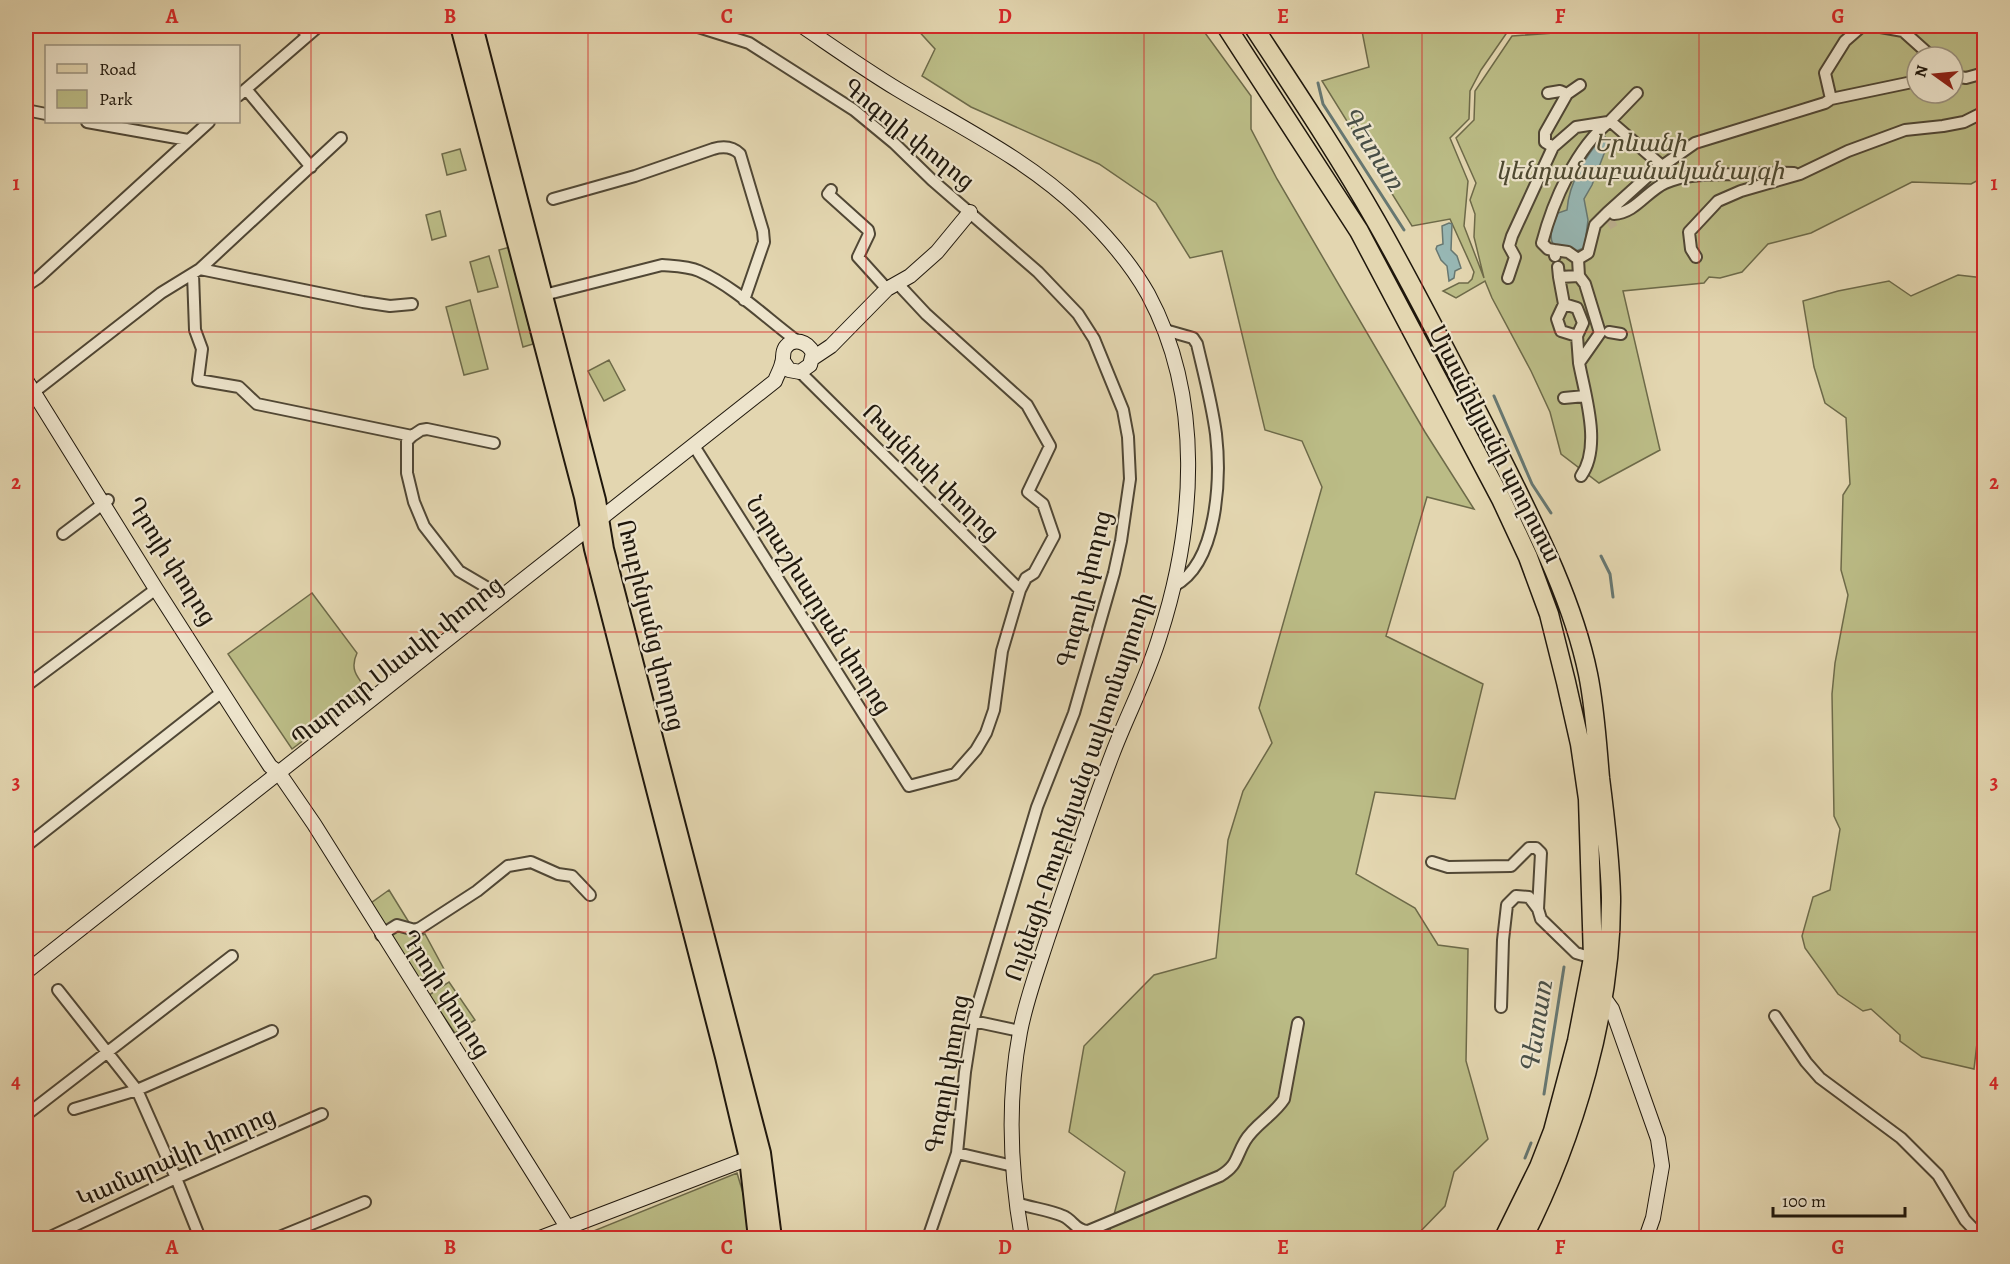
<svg xmlns="http://www.w3.org/2000/svg" width="2010" height="1264" font-family="Alegreya,'Noto Serif Armenian',serif">
<style>
.green{fill:#bbbc86;stroke:#6d6a49;stroke-width:1.5;fill-rule:evenodd}
.water{fill:#97b7b4;stroke:#677771;stroke-width:1.5}
.lines{fill:none;stroke-linecap:round;stroke-linejoin:round}
.stream{stroke:#677771;stroke-width:3}
.street-tunnel{stroke:#bcb08f;stroke-width:10;stroke-dasharray:10 5;stroke-linecap:butt}
.street-casing{stroke:#504735;stroke-width:14}
.secondary-casing{stroke:#1f170c;stroke-width:16}
.primary-casing{stroke:#1f170c;stroke-width:20}
.highway-casing{stroke:#1f170c;stroke-width:21}
.street{stroke:#ede4cc;stroke-width:10}
.secondary{stroke:#ede4cc;stroke-width:14}
.primary{stroke:#e3d6b0;stroke-width:16}
.highway{stroke:#e3d6b0;stroke-width:18}
.grid{fill:none;stroke:#d62828;stroke-width:1.5;stroke-opacity:0.55}
.labels{text-anchor:middle;stroke-width:4.5;stroke-linejoin:round;paint-order:stroke}
.street-label{font-size:24px;fill:#1f170c;stroke:#ede4cc}
.park-label{font-size:24px;font-style:italic;fill:#4e4931;stroke:#ede4cc}
.water-label{font-size:26px;font-style:italic;fill:#494f47;stroke:#ede4cc}
.neatline{fill:none;stroke:#d62828;stroke-width:2}
.grid-label{font-size:20px;text-anchor:middle;font-weight:bold;fill:#d62828}
</style>
<rect width="100%" height="100%" fill="#e3d6b0"/>
<filter id="stains"><feTurbulence type="fractalNoise" baseFrequency=".00333" numOctaves="4"/><feColorMatrix values="0 0 0 0 .2 0 0 0 0 .09 0 0 0 0 .02 0 0 0 .5 -.17"/></filter>
<radialGradient id="worn" r=".72"><stop offset=".6" stop-color="#630" stop-opacity="0"/><stop offset="1" stop-color="#630" stop-opacity=".3"/></radialGradient>
<path class="green" d="M914 26H1200L1251 96V129L1277 179 1425 432 1474 509 1427 497 1386 636 1483 684 1455 799 1375 792 1356 874 1415 908 1438 945 1468 949 1466 1061 1488 1139 1454 1172 1445 1206 1414 1238H1108L1125 1172 1069 1132 1084 1046 1154 975 1216 958 1228 840 1243 791 1272 743 1259 708 1322 487 1302 441 1265 430 1222 251 1190 258 1156 203 1099 164 971 107 922 76 935 49Z
M1361 26H1550L1508 31 1481 70 1470 91 1469 119 1450 138 1468 181 1464 226 1484 278 1474 237 1475 214 1470 200 1476 183 1456 138 1474 120 1475 91 1512 36 1608 29 1630 26H1984V177L1971 184 1912 182 1811 233 1768 244 1742 272 1720 278 1709 277 1704 283 1623 291 1660 450 1599 483 1561 454 1550 412 1531 371 1492 298 1485 281 1456 298 1443 291 1459 283H1468L1472 279 1474 272 1450 219 1412 226 1322 81 1369 67ZM1917 57H1953V93H1917Z
M460 149 466 170 447 175 442 154Z
M440 211 446 236 432 240 426 215Z
M510 247 533 344 523 347 499 250Z
M489 256 498 287 478 292 470 262Z
M1958 275 1984 278V1014L1980 1017 1974 1069 1922 1057 1900 1041V1035L1871 1009 1863 1011 1838 994 1805 948 1802 936 1813 897 1830 890 1840 829 1834 816 1832 694 1835 663 1848 595 1841 570 1843 495 1850 484 1846 418 1825 403 1814 367 1803 301 1838 291 1889 281 1911 296Z
M470 300 488 369 464 375 446 307Z
M609 360 625 390 604 401 588 371Z
M312 593 357 653C349 670 358 678 368 691L292 749 228 654Z
M389 890 418 937 425 934 445 971 422 984 371 903Z
M449 982 475 1020 455 1033 429 995Z
M737 1173 746 1203 750 1238H595L591 1232Z"/>
<path class="water" d="M1603 135 1609 141 1592 185 1584 199 1588 220 1585 243 1586 247 1574 252 1553 244C1548 235 1554 222 1558 213L1567 210C1569 181 1586 157 1603 135Z
M1449 223 1452 224 1451 250 1457 256 1461 268 1455 271 1454 278 1449 281 1447 266 1441 260 1436 249 1437 246 1443 244 1442 226Z"/>
<g class="lines">
<path class="stream" d="M1318 83 1323 104 1404 230
M1494 396 1532 484 1551 513
M1601 556 1610 574 1613 597
M1544 1094 1564 967
M1525 1158 1531 1143"/>
<path class="street-tunnel" d="M1608 225 1615 221"/>
<defs>
<path id="street" d="M299 26 308 35
M695 26 749 43 854 110 894 143 932 180 1038 272 1078 314 1094 339 1123 410 1128 437 1130 479 1121 541 1114 573 1074 713 1037 807 973 1021 965 1072 957 1153 928 1238
M1953 76 1966 78 1984 73
M246 89 311 167
M1548 93 1560 91 1567 94
M238 96 319 26
M1831 99 1825 73 1845 41 1861 27 1875 26 1903 31 1932 57
M26 110 46 114
M1610 121 1637 93
M87 122 188 140
M1553 147 1545 142V133L1567 94 1580 85
M831 190 828 194 868 230 869 234 858 257 887 289
M553 199 635 176 713 149C723 146 733 147 740 154L763 231 764 242 744 300
M1614 214C1635 213 1647 191 1665 183 1688 173 1714 175 1738 174 1757 174 1775 172 1794 173
M1554 250 1568 252 1578 259
M1555 256 1554 250 1548 249 1542 243C1553 201 1576 148 1610 121L1662 166
M1696 257 1691 249 1689 232 1718 201 1741 191 1800 174 1848 151 1905 130 1943 126 1964 122 1984 112
M1578 259 1588 253 1595 225 1607 213 1648 176 1695 143 1825 103 1831 99 1917 81
M1578 259 1579 276 1585 284 1600 333 1579 363C1585 395 1602 447 1581 476
M1558 267 1559 277 1579 276
M200 269 363 302 390 306 412 304
M193 274 195 330 202 349 198 380 239 387 257 404 412 436 421 430 427 429 494 443
M1559 277 1564 304 1577 308 1583 323 1577 336 1579 363
M1508 278 1515 257 1509 246 1512 236 1553 147 1576 127 1608 122
M26 286 38 278 209 122
M544 295 662 265C674 266 688 266 699 271 735 287 766 318 797 341
M1564 304 1557 319 1561 331 1577 336
M1165 330 1193 338 1197 344C1204 374 1212 404 1216 434 1221 478 1218 563 1174 586
M1609 332 1621 334
M800 372 1020 590
M34 392 161 293 200 269 341 138
M1564 398 1585 396
M412 436 407 441V473L414 502 424 526 459 571 498 594 504 596
M694 446 909 786 955 774 976 750 986 733 994 710 1002 651 1020 590 1026 578 1034 573 1054 536 1043 504 1028 492 1050 446 1027 405 926 314 898 284
M63 534 108 500
M26 686 156 589
M26 846 222 692
M1432 862 1448 867 1511 866 1529 848H1536L1541 853 1538 909 1541 919 1576 953 1593 958
M381 935 397 925 415 930 420 928 477 891 508 866 531 862 558 874 572 876 590 895
M58 990 137 1090 176 1178 200 1238
M1501 1007 1503 940 1507 905 1516 896 1529 897 1538 909
M1775 1016 1806 1062 1820 1078 1901 1138 1938 1175 1965 1220 1982 1238
M973 1021 1020 1031
M74 1109 137 1090 272 1031
M26 1115 232 956
M957 1153 1013 1166
M1016 1203C1031 1208 1050 1210 1063 1216 1073 1220 1076 1231 1088 1231L1220 1176C1238 1165 1235 1158 1245 1141 1254 1125 1274 1115 1284 1099L1298 1023
M48 1238 176 1178 322 1114
M277 1238 365 1202"/>
<path id="secondary" d="M802 26C833 47 864 69 897 89 960 127 1027 159 1081 211 1106 235 1131 264 1148 294 1204 398 1195 526 1160 635 1148 676 1127 715 1112 755 1089 815 1069 876 1048 937 1038 968 1026 1000 1020 1032 1007 1101 1010 1170 1022 1238
M813 358 831 346 887 289 910 276 937 252 970 212
M26 380 156 589 245 728 270 766 279 773 314 824 574 1238
M26 972 775 381C777 375 781 369 782 363 784 358 782 353 785 348 793 336 808 342 813 353L810 365 800 372 789 370 783 361
M1602 995 1612 1009 1658 1139 1662 1166 1653 1218 1646 1238
M540 1238 757 1155"/>
<path id="primary" d="M459 26 583 497 593 549 724 1057 748 1158 757 1238
M474 26 597 500 605 549 762 1153 773 1238"/>
<path id="highway" d="M1226 26 1359 231 1501 499 1528 557 1549 614 1566 682 1580 744 1588 799 1593 958 1577 1041 1553 1131 1539 1167 1504 1238
M1253 26C1295 90 1338 154 1376 221 1418 295 1457 372 1496 448 1531 519 1572 596 1588 674 1595 708 1597 744 1600 778 1605 817 1610 858 1611 897 1612 1010 1574 1138 1523 1238"/>
</defs>
<use href="#street" class="street-casing"/>
<use href="#secondary" class="secondary-casing"/>
<use href="#primary" class="primary-casing"/>
<use href="#highway" class="highway-casing"/>
<use href="#street" class="street"/>
<use href="#secondary" class="secondary"/>
<use href="#primary" class="primary"/>
<use href="#highway" class="highway"/>
</g>
<path class="grid" d="M311 26V1238M588 26V1238M866 26V1238M1144 26V1238M1422 26V1238M1699 26V1238M26 332H1984M26 632H1984M26 932H1984"/>
<g class="labels">
<g class="street-label">
<text transform="translate(909 134) rotate(39)" y="8">Գոգոլի փողոց</text>
<text transform="translate(1495 444) rotate(63)" y="8">Մյասնիկյանի պողոտա</text>
<text transform="translate(931 472) rotate(45)" y="8">Ռայնիսի փողոց</text>
<text transform="translate(172 561) rotate(58)" y="8">Դրոյի փողոց</text>
<text transform="translate(1084 589) rotate(-76)" y="8">Գոգոլի փողոց</text>
<text transform="translate(819 605) rotate(58)" y="8">Նորաշխարյան փողոց</text>
<text transform="translate(651 625) rotate(76)" y="8">Ռուբինյանց փողոց</text>
<text transform="translate(397 661) rotate(-38)" y="8">Պարույր Սևակի փողոց</text>
<text transform="translate(1079 787) rotate(-71)" y="8">Ուլնեցի-Ռուբինյանց ավտոմայրուղի</text>
<text transform="translate(446 994) rotate(58)" y="8">Դրոյի փողոց</text>
<text transform="translate(947 1074) rotate(-80)" y="8">Գոգոլի փողոց</text>
<text transform="translate(176 1157) rotate(-24)" y="8">Կամարակի փողոց</text>
</g>
<g class="park-label">
<text x="1640" y="151">Երևանի<tspan x="1640" dy="28">կենդանաբանական այգի</tspan></text>
</g>
<g class="water-label">
<text transform="translate(1373 148) rotate(57)" y="9">Գետառ</text>
<text transform="translate(1536 1027) rotate(-81)" y="9">Գետառ</text>
</g>
</g>
<rect width="2010" height="1264" fill="none" stroke="#e3d6b0" stroke-width="66"/>
<rect x="45" y="45" width="195" height="78" fill="#ede4cc" stroke="#9b927f" stroke-width="1.5"/>
<rect x="57" y="64" width="30" height="9" fill="#e3d6b0" stroke="#9b927f" stroke-width="1.5"/>
<text x="99" y="75" font-size="18" fill="#1f170c">Road</text>
<rect x="57" y="90" width="30" height="18" fill="#bbbc86" stroke="#9b927f" stroke-width="1.5"/>
<text x="99" y="105" font-size="18" fill="#1f170c">Park</text>
<g transform="translate(1935 75) rotate(285)"><circle r="28" fill="#ede4cc" stroke="#9b927f" stroke-width="1.5"/>
<path d="M0-4.5L10 22L0 15L-10 22Z" fill="#8f2418"/>
<text y="-9" font-size="16" font-weight="bold" text-anchor="middle" fill="#1f170c">N</text>
</g>
<path d="M1773 1207v9h132v-9" fill="none" stroke="#1f170c" stroke-width="3"/>
<text x="1782" y="1207" font-size="18" fill="#1f170c" stroke="#ede4cc" stroke-width="4.5" paint-order="stroke">100 m</text>
<rect x="33" y="33" width="1944" height="1198" class="neatline"/>
<g class="grid-label">
<text x="172" y="23">A</text>
<text x="450" y="23">B</text>
<text x="727" y="23">C</text>
<text x="1005" y="23">D</text>
<text x="1283" y="23">E</text>
<text x="1560" y="23">F</text>
<text x="1838" y="23">G</text>
<text x="16" y="190">1</text>
<text x="1994" y="190">1</text>
<text x="16" y="489">2</text>
<text x="1994" y="489">2</text>
<text x="16" y="789">3</text>
<text x="1994" y="789">3</text>
<text x="16" y="1088">4</text>
<text x="1994" y="1088">4</text>
<text x="172" y="1254">A</text>
<text x="450" y="1254">B</text>
<text x="727" y="1254">C</text>
<text x="1005" y="1254">D</text>
<text x="1283" y="1254">E</text>
<text x="1560" y="1254">F</text>
<text x="1838" y="1254">G</text>
</g>
<rect width="100%" height="100%" filter="url(#stains)"/>
<rect width="100%" height="100%" fill="url(#worn)"/>
</svg>
